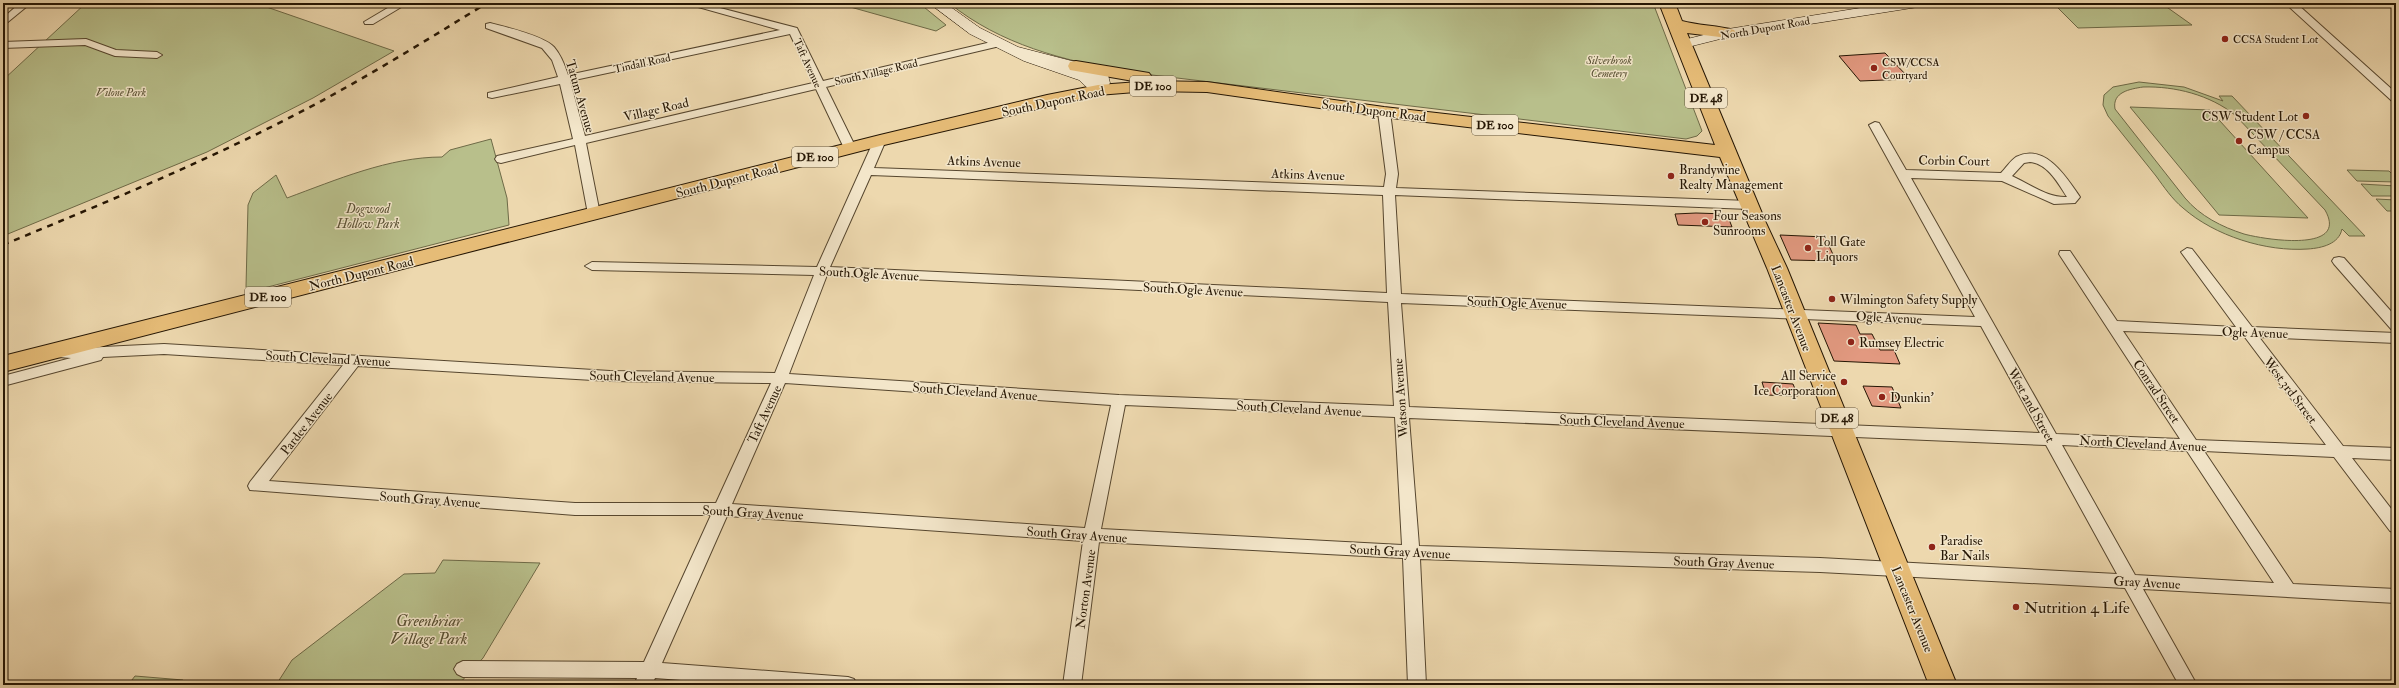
<svg xmlns="http://www.w3.org/2000/svg" width="2399" height="688" font-family="'IM FELL Double Pica',serif">
<style>
.green{fill:#b8bf8b;stroke:#6e6a47;fill-rule:evenodd}
.building{fill:#e29980;stroke:#241503}
.lines{fill:none;stroke-linecap:round;stroke-linejoin:round}
.minor-casing{stroke:#56462e;stroke-width:2}
.secondary-casing{stroke:#241503;stroke-width:1}
.primary-casing{stroke:#241503;stroke-width:2}
.minor{fill:#f3e6ca;fill-rule:evenodd}
.secondary{fill:#f3e6ca;fill-rule:evenodd}
.primary{fill:#e6bc77;fill-rule:evenodd}
.rail{stroke:#241503;stroke-width:2.5;stroke-dasharray:6 6;stroke-linecap:butt}
.poi-dot{fill:#8f2418;stroke:#f3e6ca;stroke-width:1.5}
.labels{text-anchor:middle;stroke-width:3;stroke-linejoin:round;paint-order:stroke}
.far-street-label{font-size:11px;fill:#241503;stroke:#f3e6ca}
.far-poi-label{font-size:11px;fill:#241503;stroke:#f3e6ca;text-anchor:start}
.far-park-label{font-size:11px;font-style:italic;fill:#585033;stroke:#f3e6ca}
.shield{fill:#f3e6ca;stroke:#62543f;stroke-width:1}
.shield-label{font-size:12px;font-weight:bold;fill:#241503}
.street-label{font-size:13px;fill:#241503;stroke:#f3e6ca}
.poi-label{font-size:13px;fill:#241503;stroke:#f3e6ca;text-anchor:start}
.park-label{font-size:13px;font-style:italic;fill:#585033;stroke:#f3e6ca}
.near-poi-label{font-size:16px;fill:#241503;stroke:#f3e6ca;text-anchor:start}
.near-park-label{font-size:16px;font-style:italic;fill:#585033;stroke:#f3e6ca}
</style>
<rect width="100%" height="100%" fill="#edd8ae"/>
<filter id="stains"><feTurbulence type="fractalNoise" baseFrequency=".005" numOctaves="4"/><feColorMatrix values="0 0 0 0 .2 0 0 0 0 .09 0 0 0 0 .02 0 0 0 .5 -.17"/></filter>
<radialGradient id="worn" r=".72"><stop offset=".6" stop-color="#630" stop-opacity="0"/><stop offset="1" stop-color="#630" stop-opacity=".3"/></radialGradient>
<path class="green" d="M86 3H255L394 51 313 98 207 152 3 236V80Z
M836 3H919L946 25 936 31Z
M949 3H1653L1702 131 1697 136 1686 139 1127 72C1063 60 1001 45 949 3Z
M2053 3H2161L2192 25 2078 28Z
M2139 82 2184 87 2223 101 2219 96H2232L2365 236H2349L2342 229C2339 244 2322 248 2308 249 2266 252 2215 236 2183 208 2172 199 2164 187 2156 176 2140 156 2124 136 2108 116L2103 105 2104 95 2113 87ZM2143 87C2175 86 2210 95 2235 115L2325 210C2350 254 2262 239 2244 234 2222 227 2200 216 2185 198L2115 109C2112 92 2130 89 2143 87Z
M2130 107 2210 110 2308 218 2219 215Z
M491 139 507 198 509 225 256 290 246 287 248 205 253 193 276 175 287 198C336 180 389 157 442 157L450 150Z
M2347 170 2389 171 2396 178V182L2357 181Z
M2361 184 2396 186V196H2372Z
M2376 199 2396 200V211H2387Z
M443 560 540 563 483 658 458 685H276L292 660 404 574 435 573Z
M135 676 183 680V685H128Z"/>
<path class="building" d="M1885 53 1910 79 1860 81 1839 56Z
M1696 213 1727 214 1732 227 1678 225 1675 214Z
M1780 235 1825 237 1836 261 1791 260Z
M1818 323 1856 325 1860 334H1872L1880 350H1894L1900 364 1834 361Z
M1762 382 1793 384 1798 396 1766 395Z
M1863 386 1892 387 1901 408 1872 406Z"/>
<g class="lines">
<defs>
<path id="minor" d="M20 3H31L3 26V18Z
M396 3H408L373 24H365L364 22Z
M684 3H701L797 28 823 81 1000 40 1005 43 1000 46 826 87 856 148 850 152 844 148 816 89 586 143 600 214 594 218 588 214 575 145 501 163 497 162 495 159 497 156 573 139 560 84 492 98 488 97V93L558 77 552 60 542 48 486 28V24L490 23C506 27 544 36 554 47 561 55 565 66 568 75L780 30ZM790 34 813 83 585 136 570 81Z
M2285 3H2296L2396 93V102L2392 101Z
M86 39 116 50 157 52 162 55 157 58 115 56 85 45 3 48V42Z
M1384 109 1390 112 1398 174 1396 188 1749 201 1755 205 1749 209 1395 195 1401 294 1975 317 1869 125 1875 122 1879 123 1906 170 2001 173C2005 169 2011 160 2016 157 2045 142 2067 178 2080 197L2075 203 2054 204 2002 181 1911 178 2056 434 2180 439 2059 254 2060 251H2070L2117 321 2236 327 2181 252 2187 248 2192 249 2252 327 2396 333V343L2259 337 2343 446 2396 448V460L2352 458 2396 515V533L2390 531 2334 457 2204 451 2293 584 2396 589V603L2143 589 2197 685H2179L2125 588 1820 572 1420 559 1426 685H1408L1403 558 1099 542 1081 685H1063L1083 541 727 516 662 663 848 677 854 679 857 685H746L655 678 652 685H634L637 678 463 677 457 674 454 669 457 664 463 661 644 662 711 515H575L250 490 248 486 250 482 343 365 164 354 103 357 101 360 3 386V376L71 358 58 357 56 354 58 351 63 349 164 344 610 371 775 373 814 275 592 270 585 266 592 262 817 267 874 140 880 137 886 140 874 168 1384 187 1386 174 1378 112ZM2030 162C2048 164 2058 183 2067 197 2048 198 2029 184 2012 176L2024 163ZM871 175 1383 195 1387 293 830 267ZM827 275 1388 302 1394 406 1119 395 789 374ZM1401 303 1981 326 2040 433 1409 407ZM2123 331 2244 336 2326 445 2196 440ZM358 366 610 381 771 383 716 503H575L269 481ZM785 383 1111 405 1085 528 732 504ZM1125 405 1395 417 1402 545 1101 529ZM1409 418 2046 445 2117 574 1820 558 1419 546ZM2062 445 2187 451 2274 583 2135 575Z
M2339 257 2344 258 2396 317V331L2391 329 2334 264 2332 261 2334 258Z"/>
<path id="secondary" d="M929 3H945L980 28 1018 47 1091 66 1108 75 1110 83 1103 93H1093L1079 80 1024 61 970 34Z
M1892 3H1925L1918 7 1728 37 1684 48 1677 44 1679 41 1728 29Z"/>
<path id="primary" d="M1659 3H1675L1682 21C1700 26 1716 25 1734 30L1736 33 1734 36 1728 38 1687 33 1766 223 1787 268 1957 685H1929L1767 268 1720 157 1384 117 1207 92 1148 91 1098 95 884 145 3 372V356L880 135 1047 95 1098 85 1139 82 1070 70 1068 66 1070 62 1076 61 1149 73 1152 77 1148 81 1207 82 1384 107 1715 145Z"/>
</defs>
<use href="#minor" class="minor-casing"/>
<use href="#secondary" class="secondary-casing"/>
<use href="#primary" class="primary-casing"/>
<use href="#minor" class="minor"/>
<use href="#secondary" class="secondary"/>
<use href="#primary" class="primary"/>
<path class="rail" d="M3 245C94 207 186 170 275 125 348 89 417 46 487 3"/>
</g>
<g class="poi-dot">
<circle cx="2225" cy="39" r="4"/>
<circle cx="1874" cy="68" r="4"/>
<circle cx="2306" cy="116" r="4"/>
<circle cx="2239" cy="141" r="4"/>
<circle cx="1671" cy="176" r="4"/>
<circle cx="1705" cy="222" r="4"/>
<circle cx="1808" cy="248" r="4"/>
<circle cx="1832" cy="299" r="4"/>
<circle cx="1851" cy="342" r="4"/>
<circle cx="1844" cy="382" r="4"/>
<circle cx="1882" cy="397" r="4"/>
<circle cx="1932" cy="547" r="4"/>
<circle cx="2016" cy="607" r="4"/>
</g>
<g class="labels">
<g class="far-street-label">
<text transform="translate(1765 28) rotate(-10)" y="4">North Dupont Road</text>
<text transform="translate(642 63) rotate(-12)" y="4">Tindall Road</text>
<text transform="translate(808 63) rotate(65)" y="4">Taft Avenue</text>
<text transform="translate(876 72) rotate(-13)" y="4">South Village Road</text>
</g>
<g class="far-poi-label">
<text x="2233" y="43">CCSA Student Lot</text>
<text x="1882" y="66">CSW/CCSA<tspan x="1882" dy="13">Courtyard</tspan></text>
</g>
<g class="far-park-label">
<text x="1609" y="64">Silverbrook<tspan x="1609" dy="13">Cemetery</tspan></text>
<text x="121" y="96">Vilone Park</text>
</g>
<g class="shield">
<rect x="1130" y="76" width="46" height="20" rx="3"/>
<rect x="1685" y="88" width="42" height="20" rx="3"/>
<rect x="1472" y="115" width="46" height="20" rx="3"/>
<rect x="792" y="147" width="46" height="20" rx="3"/>
<rect x="245" y="287" width="46" height="20" rx="3"/>
<rect x="1816" y="408" width="42" height="20" rx="3"/>
</g>
<g class="shield-label">
<text x="1153" y="90">DE 100</text>
<text x="1706" y="102">DE 48</text>
<text x="1495" y="129">DE 100</text>
<text x="815" y="161">DE 100</text>
<text x="268" y="301">DE 100</text>
<text x="1837" y="422">DE 48</text>
</g>
<g class="street-label">
<text transform="translate(581 96) rotate(74)" y="5">Tatum Avenue</text>
<text transform="translate(1053 101) rotate(-12)" y="5">South Dupont Road</text>
<text transform="translate(656 109) rotate(-13)" y="5">Village Road</text>
<text transform="translate(1374 110) rotate(7)" y="5">South Dupont Road</text>
<text transform="translate(1954 160) rotate(1)" y="5">Corbin Court</text>
<text transform="translate(984 161) rotate(2)" y="5">Atkins Avenue</text>
<text transform="translate(1308 174) rotate(2)" y="5">Atkins Avenue</text>
<text transform="translate(727 180) rotate(-14)" y="5">South Dupont Road</text>
<text transform="translate(361 273) rotate(-14)" y="5">North Dupont Road</text>
<text transform="translate(869 273) rotate(3)" y="5">South Ogle Avenue</text>
<text transform="translate(1193 289) rotate(3)" y="5">South Ogle Avenue</text>
<text transform="translate(1517 302) rotate(2)" y="5">South Ogle Avenue</text>
<text transform="translate(1792 308) rotate(69)" y="5">Lancaster Avenue</text>
<text transform="translate(1889 317) rotate(3)" y="5">Ogle Avenue</text>
<text transform="translate(2255 332) rotate(2)" y="5">Ogle Avenue</text>
<text transform="translate(328 358) rotate(3)" y="5">South Cleveland Avenue</text>
<text transform="translate(652 376) rotate(1)" y="5">South Cleveland Avenue</text>
<text transform="translate(2291 390) rotate(53)" y="5">West 3rd Street</text>
<text transform="translate(975 391) rotate(4)" y="5">South Cleveland Avenue</text>
<text transform="translate(2157 391) rotate(56)" y="5">Conrad Street</text>
<text transform="translate(1400 398) rotate(-94)" y="5">Watson Avenue</text>
<text transform="translate(2032 405) rotate(61)" y="5">West 2nd Street</text>
<text transform="translate(1299 408) rotate(3)" y="5">South Cleveland Avenue</text>
<text transform="translate(764 414) rotate(-65)" y="5">Taft Avenue</text>
<text transform="translate(1622 421) rotate(2)" y="5">South Cleveland Avenue</text>
<text transform="translate(306 423) rotate(-52)" y="5">Pardee Avenue</text>
<text transform="translate(2143 443) rotate(3)" y="5">North Cleveland Avenue</text>
<text transform="translate(430 499) rotate(4)" y="5">South Gray Avenue</text>
<text transform="translate(753 512) rotate(3)" y="5">South Gray Avenue</text>
<text transform="translate(1077 534) rotate(4)" y="5">South Gray Avenue</text>
<text transform="translate(1400 551) rotate(3)" y="5">South Gray Avenue</text>
<text transform="translate(1724 562) rotate(2)" y="5">South Gray Avenue</text>
<text transform="translate(2147 582) rotate(3)" y="5">Gray Avenue</text>
<text transform="translate(1085 589) rotate(-82)" y="5">Norton Avenue</text>
<text transform="translate(1913 609) rotate(68)" y="5">Lancaster Avenue</text>
</g>
<g class="poi-label">
<text x="2298" y="121" text-anchor="end">CSW Student Lot</text>
<text x="2247" y="139">CSW / CCSA<tspan x="2247" dy="15">Campus</tspan></text>
<text x="1679" y="174">Brandywine<tspan x="1679" dy="15">Realty Management</tspan></text>
<text x="1713" y="220">Four Seasons<tspan x="1713" dy="15">Sunrooms</tspan></text>
<text x="1816" y="246">Toll Gate<tspan x="1816" dy="15">Liquors</tspan></text>
<text x="1840" y="304">Wilmington Safety Supply</text>
<text x="1859" y="347">Rumsey Electric</text>
<text x="1836" y="380" text-anchor="end">All Service<tspan x="1836" dy="15">Ice Corporation</tspan></text>
<text x="1890" y="402">Dunkin'</text>
<text x="1940" y="545">Paradise<tspan x="1940" dy="15">Bar Nails</tspan></text>
</g>
<g class="park-label">
<text x="368" y="213">Dogwood<tspan x="368" dy="15">Hollow Park</tspan></text>
</g>
<g class="near-poi-label">
<text x="2024" y="613">Nutrition 4 Life</text>
</g>
<g class="near-park-label">
<text x="429" y="626">Greenbriar<tspan x="429" dy="18">Village Park</tspan></text>
</g>
</g>
<rect width="2399" height="688" fill="none" stroke="#edd8ae" stroke-width="16"/>
<rect x="4" y="4" width="2391" height="680" fill="none" stroke="#241503" stroke-width="2"/>
<rect x="8" y="8" width="2383" height="672" fill="none" stroke="#241503"/>
<rect width="100%" height="100%" filter="url(#stains)"/>
<rect width="100%" height="100%" fill="url(#worn)"/>
</svg>
